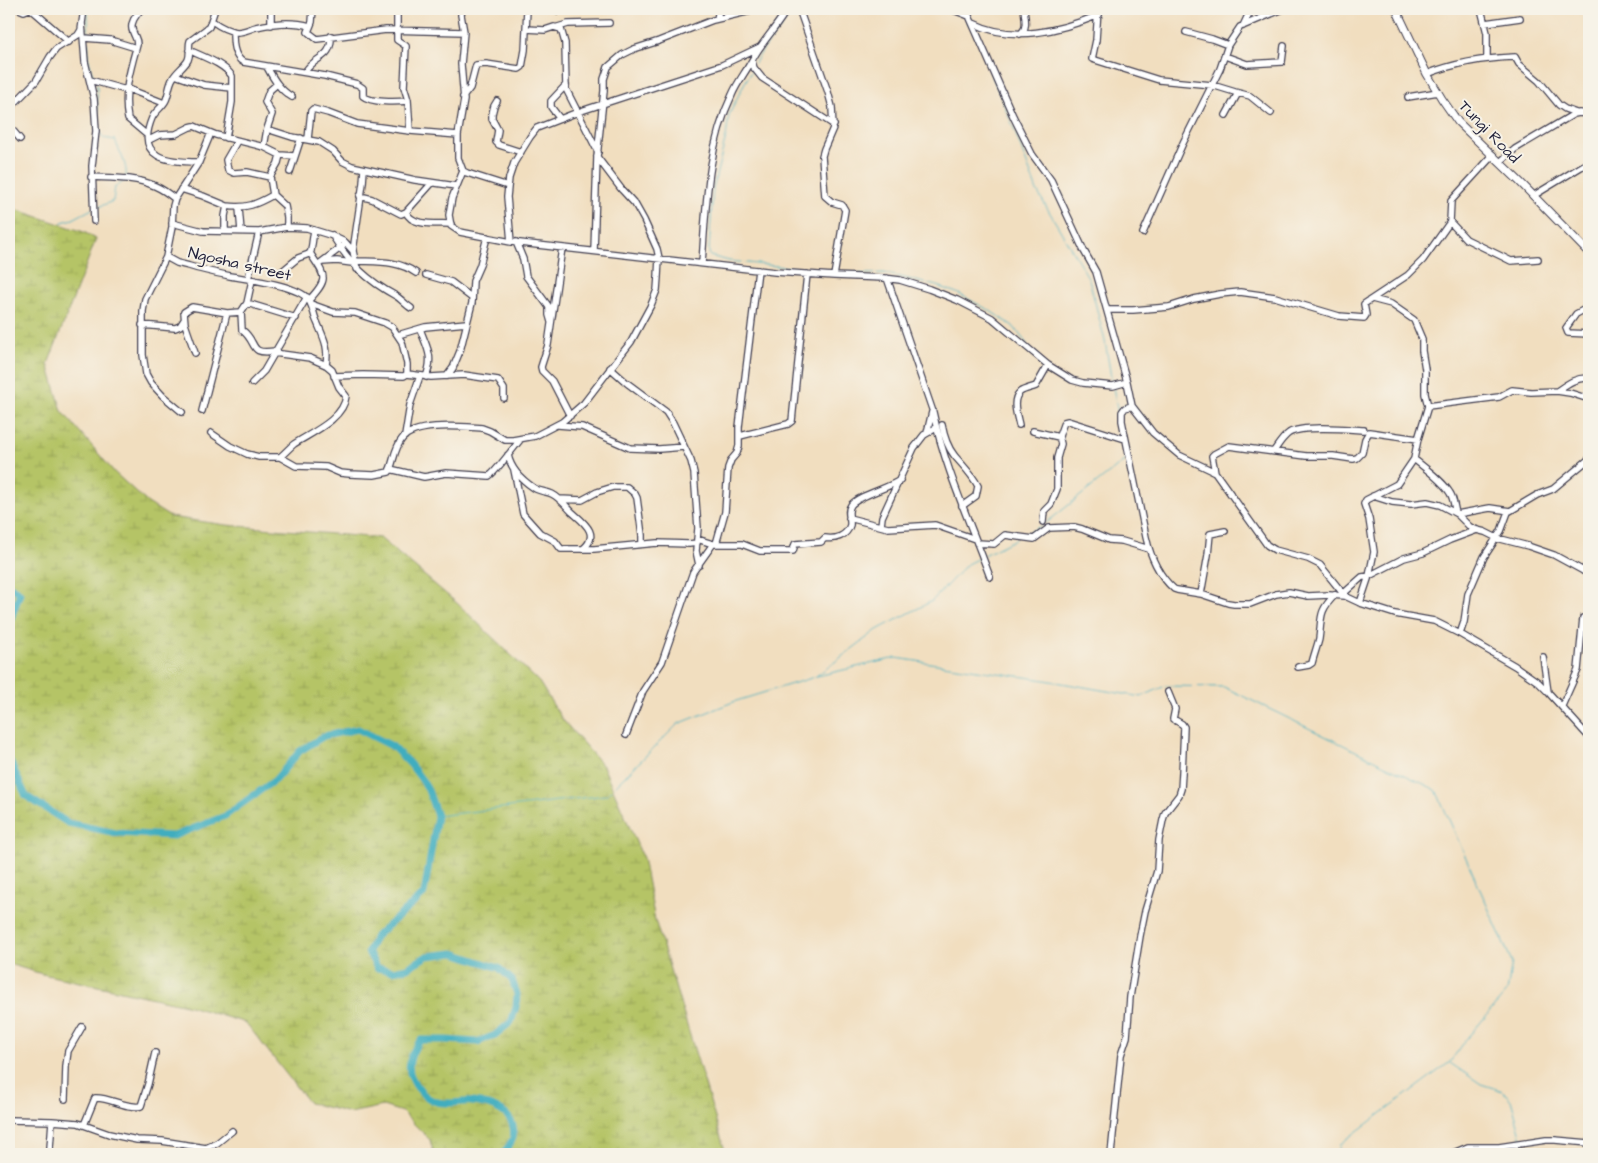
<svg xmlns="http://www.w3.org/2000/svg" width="1598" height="1163" font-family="'Architects Daughter',sans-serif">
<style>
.wetland{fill:url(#wetland-marsh);stroke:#6c7350}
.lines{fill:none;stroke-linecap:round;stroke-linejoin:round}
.stream{stroke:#41adbf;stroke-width:1}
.river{stroke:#41adbf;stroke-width:7}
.minor-casing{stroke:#413e4f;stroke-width:8}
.major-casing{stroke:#413e4f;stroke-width:9}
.minor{stroke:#fff;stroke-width:5.5}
.major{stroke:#fff;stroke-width:7}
.labels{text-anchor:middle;stroke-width:4;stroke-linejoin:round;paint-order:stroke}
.street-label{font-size:16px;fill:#22223b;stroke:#f7f3e8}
</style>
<defs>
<pattern id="wetland-marsh" width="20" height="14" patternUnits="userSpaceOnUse" patternTransform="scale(1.25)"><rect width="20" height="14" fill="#b5c466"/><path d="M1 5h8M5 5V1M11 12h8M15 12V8" fill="none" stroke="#9ba859"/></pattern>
</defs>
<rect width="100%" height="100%" fill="#f7f3e8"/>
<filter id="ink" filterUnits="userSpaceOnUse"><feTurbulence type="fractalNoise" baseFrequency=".02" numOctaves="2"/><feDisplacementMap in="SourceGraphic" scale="10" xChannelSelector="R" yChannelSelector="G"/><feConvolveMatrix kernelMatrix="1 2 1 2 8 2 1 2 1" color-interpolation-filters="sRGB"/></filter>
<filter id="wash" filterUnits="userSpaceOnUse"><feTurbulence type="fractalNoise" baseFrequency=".0096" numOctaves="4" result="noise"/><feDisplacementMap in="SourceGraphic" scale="20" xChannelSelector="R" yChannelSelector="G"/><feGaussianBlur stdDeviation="1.12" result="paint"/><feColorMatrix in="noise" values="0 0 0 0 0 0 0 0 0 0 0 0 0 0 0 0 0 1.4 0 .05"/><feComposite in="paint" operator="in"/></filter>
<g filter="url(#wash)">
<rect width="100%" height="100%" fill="#f1debf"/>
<path class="wetland" d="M9 207 84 232 96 239 48 364 62 411 115 473 148 503 170 517 226 525 380 538 458 604 539 682 562 719 603 766 643 858 655 920 726 1154H434L430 1140 402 1112 383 1106 350 1113 309 1103 246 1023 186 1005 42 974 9 964Z"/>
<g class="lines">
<path class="stream" d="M966 18 970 26
M88 35V9
M88 42V57L94 79
M986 61 1012 124 1037 191 1089 279 1105 341 1112 383
M755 63C765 43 783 29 793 9
M753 69 744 84 729 115 726 137 713 188 709 251 710 256 729 261 833 272
M97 85 98 121
M98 127 103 138 115 140C119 151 128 165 126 177
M96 208 113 201 115 187 124 181
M62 222 73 219 92 209
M837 272 864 274 884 273 937 286 957 293 987 309 1013 326 1027 344
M1113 387 1119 418
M1046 523 1127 459 1126 456
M1024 535 1043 525
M984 555 1016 539
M817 676 896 658 1045 680 1141 697 1165 686 1224 687 1436 790 1512 962 1507 992 1468 1037 1450 1062 1340 1144 1338 1154
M437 816 606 795 678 724 733 702 815 677 877 630 932 601 967 564 981 557
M1450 1063 1481 1084 1503 1091 1511 1100 1523 1142
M1524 1145 1527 1154"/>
<path class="river" d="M9 585 20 593 9 624
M9 759 26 796 68 823 116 833 174 836 225 816 275 780 300 751 324 736 358 729 392 746 410 764 422 780 428 790 437 816 424 894 376 936 368 952 377 968 393 971 407 968 427 956 454 953 499 968 512 980 517 994 516 1007 511 1022 495 1035 478 1042 445 1040H421C413 1049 406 1063 411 1076 415 1086 425 1099 437 1102 448 1105 461 1101 472 1102 492 1104 518 1113 513 1138 511 1143 506 1150 503 1154"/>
</g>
</g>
<g filter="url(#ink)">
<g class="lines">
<defs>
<path id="minor" d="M19 9 24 11 29 9
M31 9 69 42
M142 9C136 14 129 24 133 32 135 38 137 38 137 45 130 70 123 93 128 119L147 135
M271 9V25
M313 9 312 22 308 32 317 39 386 30 464 32
M397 9V40L406 46 404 87 408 100 410 131 458 135
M462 9 461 15 464 32 461 64 464 100 458 135V158L463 171 467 173 508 186
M799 9 828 92 832 107 833 128 824 149 822 156 825 196 832 202 842 205 845 210 834 276
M951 9 969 16
M966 9 1013 116 1032 154 1051 180 1084 251 1096 272 1127 382 1132 406 1153 433 1179 455 1215 472 1267 545 1275 550 1308 559 1320 565 1345 596 1360 603 1395 614 1434 621 1460 634 1515 666 1538 682 1548 692 1589 737
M1098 9 1096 40 1092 59 1159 80 1212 85 1235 92 1250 96 1271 113
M559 11V9
M1482 13 1487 33V59
M717 19 719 9
M212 21C219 26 228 31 237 32 244 32 249 29 256 27 273 23 293 21 310 26
M82 23 85 62 94 99 96 131 92 166 94 221
M973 23C1013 43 1059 31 1099 15
M1485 23 1520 18
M1243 26 1251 9
M558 27 568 24 609 23
M526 29 545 30 554 27 561 29 565 43 566 89 598 152
M233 31C233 42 233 56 243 62L325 76 357 84 363 88V96C371 103 397 102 408 101
M1186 32 1212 39 1228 45
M1020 34C1028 29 1025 18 1024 9
M84 38 110 40 136 48
M189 50C203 57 223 63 232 76V102L226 138
M1225 56 1247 64 1282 62 1284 46
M752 61 754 68 762 78 834 125
M267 67C274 80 280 90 292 97
M305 72C315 55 332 60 331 36
M1427 74C1455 63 1485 58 1515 57L1519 64 1539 81 1559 105 1565 109 1576 113
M175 75 204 85 232 88
M90 80 126 90
M126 88 164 103
M463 97 470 88 476 65 486 64 519 69 522 67 525 50 527 9
M1408 97 1438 92
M497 101 494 106 492 114V119L498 130 496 142 499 145 521 152
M9 112 12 106 36 81 50 57 56 49 78 35 81 30 84 9
M1226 115 1238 93
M560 119 551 107V101L566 85
M9 126 20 139
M267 129 292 137 319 142 333 151 342 161 352 166 415 180 456 186
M308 139 311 111 313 109 328 113 357 124 410 131
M149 140 159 135 176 134 190 127 194 126 216 135 264 147 280 155 294 156
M237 141 226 160 228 170 234 173 247 172 270 177
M264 147 267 129 272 114 265 102 269 91 277 84
M280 155 278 163 270 177 273 195 285 206 287 217V227
M1493 155 1451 201 1450 222 1466 239 1503 257 1511 261 1538 259
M199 162C168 162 135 159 152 118 155 111 163 107 166 100 169 93 169 84 173 78 177 71 184 67 188 60 191 53 188 47 190 41L209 27 215 9
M1500 162 1515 149 1574 114 1579 113 1589 114
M463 171 452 198 449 215 451 226 460 232 511 242 775 272 834 276 884 278 900 280 929 289 957 300 992 318 1048 365 1072 380 1083 383 1113 386 1127 382
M290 172 301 138
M91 177C113 178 135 177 155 186 162 189 169 194 175 199
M181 189 203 196 227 206 225 216V231
M360 196 372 199 401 214 406 212 432 183
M1533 196 1589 162
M227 206C246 209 257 204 273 195
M239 208 241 231
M406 212C412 227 437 223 451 224
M172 223 203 231 259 232 287 227 307 228 330 235 345 242 353 251 357 269
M1143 233 1183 143 1220 69 1228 45 1240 27 1283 9
M332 235C349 263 368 281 396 296 401 299 406 305 411 308
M511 242 507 197 509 178 514 163 530 137 537 128 578 112 722 65 760 47
M516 242 523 259 526 276 549 307V315L551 322
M562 248 548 345 541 367 542 371 552 381 570 416
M353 251 363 183 364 169
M594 251 597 157 604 91V79L608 67 622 55 634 49 659 41 713 20 759 9
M166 257 177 263 189 266C202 270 216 273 230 276 248 279 293 285 306 297 313 303 313 314 317 322 324 339 329 346 326 365
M356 261C377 262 398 260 416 273
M322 262 337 261 352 263
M702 263C706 207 707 147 732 95 737 83 745 73 751 62 754 57 757 51 761 46 770 33 780 22 787 9
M319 264 343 246
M281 272 298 258 309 254 311 251 314 230
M426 275 451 282 472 298
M887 278 933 412C945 469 970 522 990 577
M248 279 259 232
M1372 299 1391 304 1414 320 1422 339V351L1425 369V394L1428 406
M309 300C330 278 325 276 310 253
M247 303 296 318
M311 304 333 312 355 313 385 323 392 327 402 342 407 364V374L404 376 363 375 334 376
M1589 307 1576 314 1566 328 1568 333 1589 334
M1107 310H1133L1169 307 1194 299 1220 294 1240 292 1275 297 1339 316 1364 318 1366 315 1364 304 1408 275 1423 260 1450 222
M241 312 242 330C259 343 247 355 275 351
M142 325 175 328 180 326 184 320
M420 329C427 348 434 356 426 377
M398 335 425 327 466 323
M195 353 185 324 184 312 192 307 227 313 241 312 247 303 252 280
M274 353 310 358 326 365 332 370 339 387 346 396C344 419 311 433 294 444 289 448 285 453 280 457
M610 368 627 383 666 412 673 423 691 461 694 473 698 528 696 551 699 565
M407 374 431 377 464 375 498 380 504 389V398
M447 376 453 368 460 351 472 303 473 281 480 265 487 237
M252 383 264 371 307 297
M1557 391C1567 384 1576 377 1589 378
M1132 406 1125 408 1122 412V421L1146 537C1150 555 1159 576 1174 589L1177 590 1201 594 1228 603 1234 604H1250L1276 594 1289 592 1308 596 1329 595 1345 596
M202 411 227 313
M182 412 163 396 151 383 146 374 143 355V311L145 299 166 257 172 227 173 206 175 199 199 162 211 133
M558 425 582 427 630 448 659 449 684 447
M942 425C944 436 947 446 954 455 962 465 972 474 978 486L976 496 962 506
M1019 425C1017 415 1011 400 1020 392 1024 389 1031 388 1036 386L1048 365
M1033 431 1059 437
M211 433 230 446 247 454 259 457H280L296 466 326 467 340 473 350 474 374 475 389 472C394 461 394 449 402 439 415 422 463 427 482 428L490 431 505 440H513L535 436 562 422 584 403 620 356 631 342 651 305 657 290 658 277 659 258 657 249 644 220 635 204 622 190 597 157
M927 433 932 412
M405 436 410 405 420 376
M740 436 788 424 792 421 807 274
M1274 451C1278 445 1283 437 1289 433 1302 425 1348 429 1364 430
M508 455C511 470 522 480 534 488 540 492 546 491 552 494 560 498 566 506 572 512 583 522 601 534 583 549
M390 469 424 477 446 473 489 476C494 474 516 445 520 440
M514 470 523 514 540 533 555 541 561 549H594L657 543 689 544 697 543
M1215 472 1212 456 1214 454 1229 446 1306 456H1333L1353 459 1357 458 1362 453 1365 439 1369 432 1418 439
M1373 496 1392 502 1411 504 1427 502 1440 505 1457 514 1470 527 1477 530 1485 532 1497 538 1528 546 1554 555 1589 574
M559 499 582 500 597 492 613 487H627L635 494 637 498 642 535V544
M1456 513C1454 507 1454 499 1450 493 1442 480 1426 469 1414 459L1418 439 1428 406 1499 397 1512 390 1531 392 1557 391 1570 393 1589 399
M1457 514 1490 508 1510 511 1537 495 1553 489 1589 459
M849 518 888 528 935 525 975 539
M1043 522 1044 511 1051 504 1057 489V458L1061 444 1059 436 1064 422 1068 421 1125 439
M881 526 882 517 914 448 924 435 936 428
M697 539 713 544H742L760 551H793L795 544 821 542 825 538C835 540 847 536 850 525 851 518 846 512 851 505 859 495 887 489 900 480
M977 543 994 544 1005 535 1034 539 1049 528 1074 527 1082 529 1109 540 1122 541 1149 549
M716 544 725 512 728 468 731 460 737 453 739 446V427L758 270
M1583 571 1589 563
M1201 594 1208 555 1210 534 1225 531
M1343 594 1362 577 1369 576 1404 558 1423 553 1450 540 1477 530
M1360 603 1369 576 1374 552 1369 519 1364 504 1366 500 1397 484 1414 459
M1460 634 1464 622 1468 594 1484 557 1501 531 1508 512
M1543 657 1548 692
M1298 667 1309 665 1312 663C1314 655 1317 647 1319 639 1322 617 1318 612 1335 595
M1562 706 1578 670 1583 618
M626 735 643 691 662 662 693 572 713 544
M65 1099 66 1066 68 1051 82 1027
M9 1120 52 1121 50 1148 51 1154
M52 1121 78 1123 109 1134 137 1140 162 1141 206 1148 217 1143 232 1131
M84 1125 95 1098C110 1097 125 1109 141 1106L148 1084 155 1053
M1111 1154 1121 1055 1127 1037 1130 997 1140 936 1145 911 1157 871 1159 840 1163 820 1165 813 1179 795 1181 789 1182 773 1184 727 1182 724 1173 719 1175 709 1168 692
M1451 1154 1468 1147H1499L1546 1140H1555L1589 1143"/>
<path id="major" d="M1396 9 1427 74 1442 99 1458 122 1520 182 1589 253"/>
</defs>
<use href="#minor" class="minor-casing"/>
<use href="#major" class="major-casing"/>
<use href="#minor" class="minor"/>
<use href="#major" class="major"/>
</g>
</g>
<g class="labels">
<g class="street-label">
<text transform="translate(1490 131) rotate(46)" y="6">Tungi Road</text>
<text transform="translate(240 263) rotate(13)" y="6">Ngosha street</text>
</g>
</g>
<rect width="1598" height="1163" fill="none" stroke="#f7f3e8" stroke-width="30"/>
</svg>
